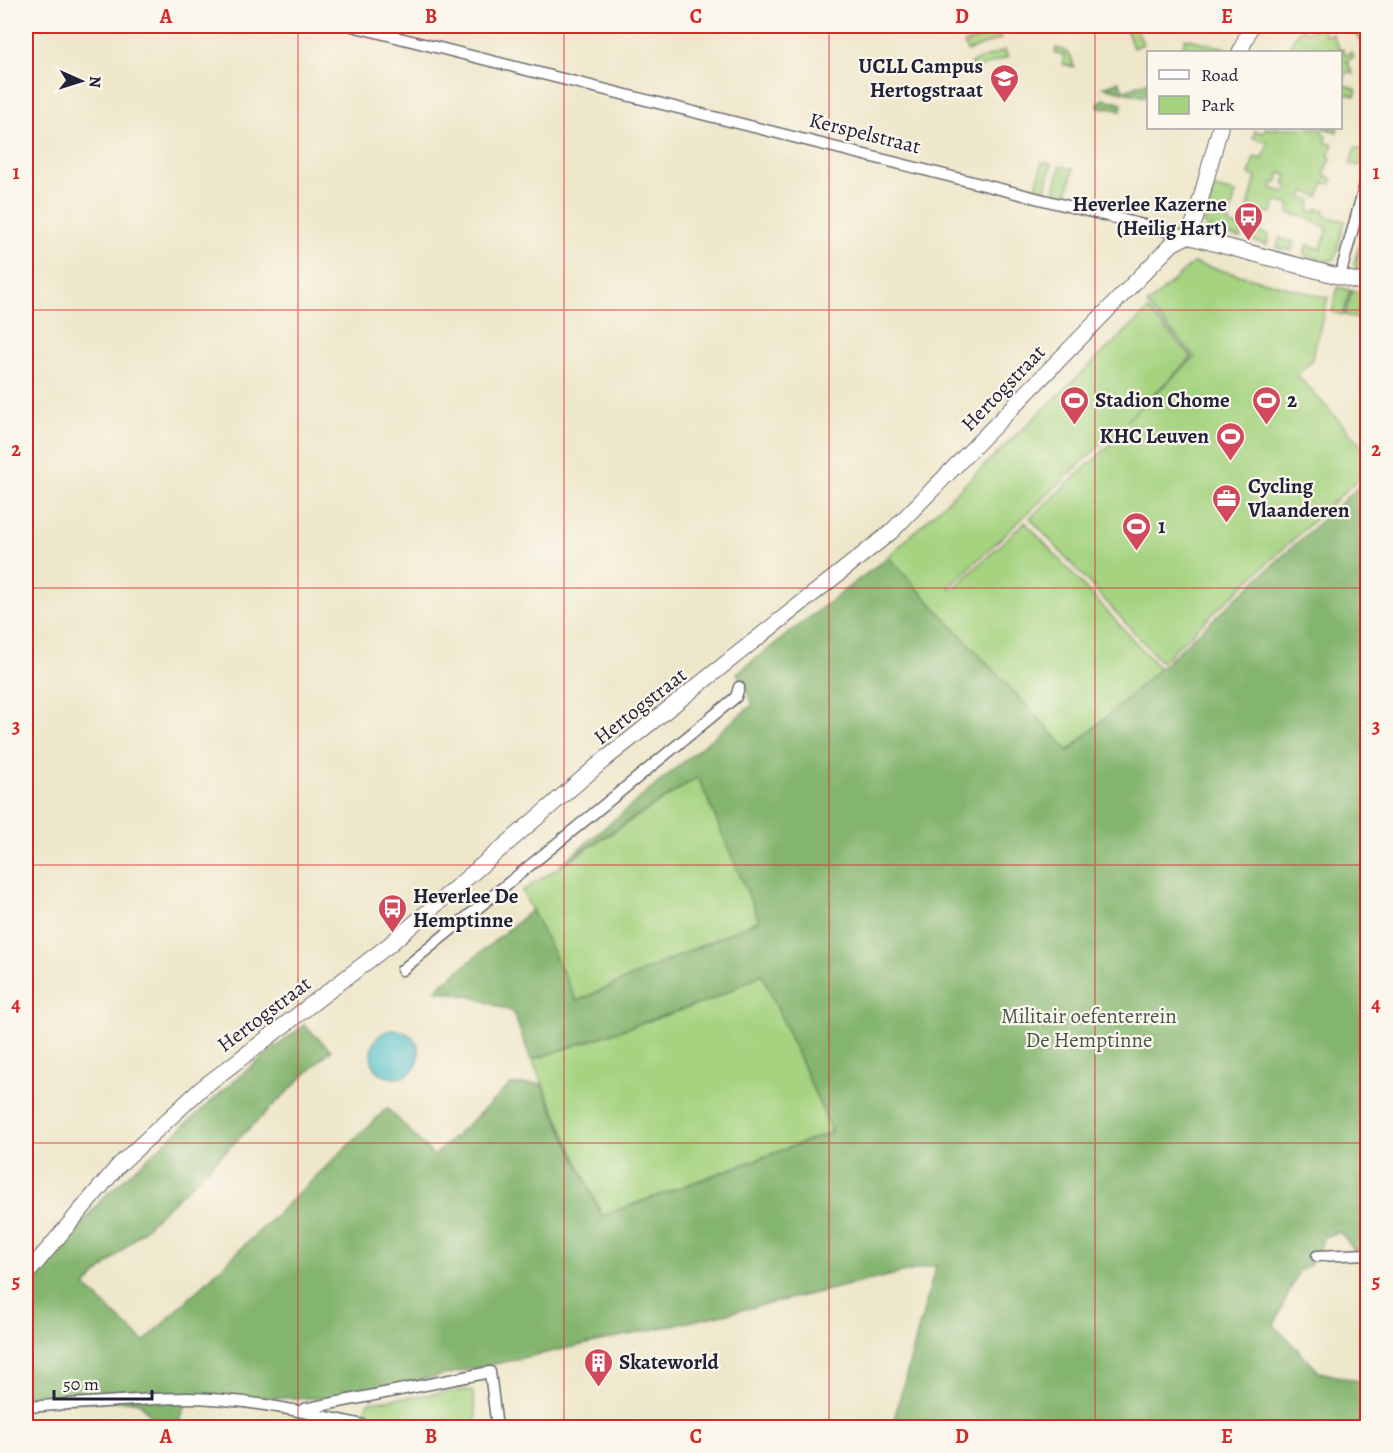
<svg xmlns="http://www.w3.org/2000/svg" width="1393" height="1453" font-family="Alegreya,serif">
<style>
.green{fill:#a5d380;stroke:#647a5e;stroke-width:1.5;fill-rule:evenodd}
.forest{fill:#84b56e;stroke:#536c54;stroke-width:1.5}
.water{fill:#51bec8;stroke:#3a7082;stroke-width:1.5}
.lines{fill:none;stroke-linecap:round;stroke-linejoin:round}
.street-casing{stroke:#69676d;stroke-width:13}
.secondary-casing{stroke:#69676d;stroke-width:17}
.street{stroke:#fff;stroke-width:10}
.secondary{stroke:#fff;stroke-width:15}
.grid{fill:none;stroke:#d62828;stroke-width:1.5;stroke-opacity:0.55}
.labels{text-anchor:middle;stroke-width:4.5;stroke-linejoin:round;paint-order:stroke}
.poi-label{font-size:21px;font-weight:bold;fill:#22223b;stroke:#fbf7ec;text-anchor:start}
.street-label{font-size:21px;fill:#22223b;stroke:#fbf7ec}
.park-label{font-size:21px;fill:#495750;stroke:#fbf7ec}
.neatline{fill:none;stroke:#d62828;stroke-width:2}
.grid-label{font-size:20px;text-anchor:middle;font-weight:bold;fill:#d62828}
</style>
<rect width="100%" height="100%" fill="#fbf7ec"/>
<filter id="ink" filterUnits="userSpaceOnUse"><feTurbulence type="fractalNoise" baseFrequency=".0167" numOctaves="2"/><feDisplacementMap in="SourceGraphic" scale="12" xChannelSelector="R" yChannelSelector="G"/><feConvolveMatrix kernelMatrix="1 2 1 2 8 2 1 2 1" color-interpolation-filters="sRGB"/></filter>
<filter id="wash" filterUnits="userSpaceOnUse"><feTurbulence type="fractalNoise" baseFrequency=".008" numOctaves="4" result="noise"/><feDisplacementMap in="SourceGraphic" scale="24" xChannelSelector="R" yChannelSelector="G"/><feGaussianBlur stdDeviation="1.35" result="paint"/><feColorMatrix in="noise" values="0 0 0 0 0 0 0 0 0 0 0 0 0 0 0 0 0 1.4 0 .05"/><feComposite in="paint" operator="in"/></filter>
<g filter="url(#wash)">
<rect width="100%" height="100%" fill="#eee6c9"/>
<path class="green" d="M1125 26H1136L1143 44 1133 48Z
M1321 26 1326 36 1332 33 1340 50 1343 49 1346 55 1351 52 1354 57 1347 61 1353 74 1347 72 1342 84 1357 90 1355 96 1343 93 1341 100 1340 52H1285L1301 28 1307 32Z
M1352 26H1364L1367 33V53Z
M998 31 1001 39 967 51 964 44Z
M1185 38 1226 48 1225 52H1182Z
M1056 48C1068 51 1072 55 1074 67L1062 64 1064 55 1055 53Z
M1005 50 1008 57 974 70 971 63Z
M1265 128 1276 129V128H1338L1337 132 1323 128 1321 134 1326 136 1325 142 1333 144 1328 155 1331 158 1329 164H1327L1324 176 1333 179 1331 184 1324 183 1318 197 1304 191 1302 197 1311 200 1309 210 1316 212 1317 208 1325 210 1324 216 1345 221 1335 258 1329 262 1304 255 1307 245 1321 249 1324 238H1326L1327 228 1313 222V220L1288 213 1290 205 1275 201 1272 213 1260 212 1259 216 1247 212 1256 177 1249 175 1254 157 1263 159 1268 142 1253 138 1255 131 1264 133ZM1280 173 1287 175 1284 184 1289 186 1287 192 1272 189 1273 183H1277Z
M1355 148 1364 150 1360 166 1350 164Z
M1042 162 1052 164 1045 191 1036 189Z
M1060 166 1073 169 1067 196 1054 193Z
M1214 188 1236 193 1228 224 1242 228 1240 238 1206 228 1204 223Z
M1367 214 1368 248 1366 256 1358 255 1357 259 1366 265 1365 271 1357 269 1354 264Z
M1255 231 1269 235 1267 245 1253 241Z
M1280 238 1294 242 1291 251 1277 248Z
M1193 263 1328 298 1311 362 1297 375 1367 451V471L1161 662 1030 518 1114 441 1110 436 949 587 952 590 1025 522 1160 669 1068 751 888 557 1148 310 1192 357 1127 420 1195 357 1147 305Z
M1338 287 1350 290 1343 315 1332 312Z
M1352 290 1367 295V322L1345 315Z
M698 777 760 920 577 1001 522 891Z
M762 974 832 1132 602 1216 532 1060 711 1000Z
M466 1390H470L473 1393 477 1427H443L367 1415 365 1412 366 1405 369 1402Z"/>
<path class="forest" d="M1119 81 1124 91 1148 81V98L1104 87Z
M1105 99 1122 104 1121 111 1105 107 1104 109 1098 107 1100 101Z
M1367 479V1243L1366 1247 1355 1251 1340 1232 1325 1237 1311 1264 1299 1271 1274 1325 1319 1372 1367 1383V1427H892L936 1265 711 1317 338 1398H188L178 1427H156L157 1423 138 1401 26 1402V1291L104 1197 242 1074 304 1025 331 1050 85 1286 144 1342 387 1108 434 1156 510 1085 541 1084 602 1216 832 1132 762 974 711 1000 531 1060 513 1012 473 997 435 990 532 910 577 1001 759 920 698 777 560 865 753 704 737 673 888 557 1069 751Z"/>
<path class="water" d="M371 1054a24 24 0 1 1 48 0a24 24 0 1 1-48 0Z"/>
</g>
<g filter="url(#ink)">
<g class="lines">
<defs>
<path id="street" d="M352 26 1187 236
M1340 276 1368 173
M402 970 736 697 739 687
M1317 1256 1368 1254
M26 1407C79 1404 133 1399 186 1398 248 1398 315 1414 376 1428
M304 1409 490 1372 497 1428"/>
<path id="secondary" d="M1240 52 1251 26
M1187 236 1368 284
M26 1275 119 1165 202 1088 389 945 604 760 891 532 1172 244 1187 236 1195 220 1220 128"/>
</defs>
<use href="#street" class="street-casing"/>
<use href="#secondary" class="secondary-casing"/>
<use href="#street" class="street"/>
<use href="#secondary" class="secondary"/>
</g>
</g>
<path class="grid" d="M298 26V1428M564 26V1428M829 26V1428M1095 26V1428M26 310H1368M26 588H1368M26 865H1368M26 1143H1368"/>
<defs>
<symbol id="university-pin" viewBox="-11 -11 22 30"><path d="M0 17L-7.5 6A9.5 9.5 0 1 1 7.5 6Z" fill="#d1495b" stroke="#fbf7ec"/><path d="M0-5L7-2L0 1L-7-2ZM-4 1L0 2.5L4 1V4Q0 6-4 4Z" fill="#fff"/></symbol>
<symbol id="bus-pin" viewBox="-11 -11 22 30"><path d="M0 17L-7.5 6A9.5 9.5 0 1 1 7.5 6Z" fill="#d1495b" stroke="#fbf7ec"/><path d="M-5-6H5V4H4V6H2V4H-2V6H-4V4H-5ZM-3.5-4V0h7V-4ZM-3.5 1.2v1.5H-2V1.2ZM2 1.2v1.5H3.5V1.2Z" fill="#fff"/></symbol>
<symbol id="stadium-pin" viewBox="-11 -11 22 30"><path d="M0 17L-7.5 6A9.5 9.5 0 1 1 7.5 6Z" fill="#d1495b" stroke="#fbf7ec"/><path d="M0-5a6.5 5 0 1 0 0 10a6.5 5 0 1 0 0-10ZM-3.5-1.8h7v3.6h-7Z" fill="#fff"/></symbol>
<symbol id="office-pin" viewBox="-11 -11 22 30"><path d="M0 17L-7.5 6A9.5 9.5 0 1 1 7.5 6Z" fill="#d1495b" stroke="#fbf7ec"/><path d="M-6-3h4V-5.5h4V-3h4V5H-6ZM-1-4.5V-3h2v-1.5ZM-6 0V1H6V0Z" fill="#fff"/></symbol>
<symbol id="building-pin" viewBox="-11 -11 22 30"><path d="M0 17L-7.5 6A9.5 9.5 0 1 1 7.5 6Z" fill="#d1495b" stroke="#fbf7ec"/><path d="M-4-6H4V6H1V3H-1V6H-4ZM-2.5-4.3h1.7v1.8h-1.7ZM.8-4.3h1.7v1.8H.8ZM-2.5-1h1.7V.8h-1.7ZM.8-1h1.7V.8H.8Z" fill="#fff"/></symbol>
</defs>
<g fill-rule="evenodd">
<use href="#university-pin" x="988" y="62" width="33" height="45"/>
<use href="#bus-pin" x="1232" y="200" width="33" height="45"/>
<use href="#stadium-pin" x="1058" y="384" width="33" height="45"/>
<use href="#stadium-pin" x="1250" y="384" width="33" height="45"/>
<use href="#stadium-pin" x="1214" y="420" width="33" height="45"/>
<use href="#office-pin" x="1210" y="482" width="33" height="45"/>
<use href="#stadium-pin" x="1120" y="510" width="33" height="45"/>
<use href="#bus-pin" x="376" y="892" width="33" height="45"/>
<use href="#building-pin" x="582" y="1346" width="33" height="45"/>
</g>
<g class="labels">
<g class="poi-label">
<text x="983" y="73" text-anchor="end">UCLL Campus<tspan x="983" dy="24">Hertogstraat</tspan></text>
<text x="1227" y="211" text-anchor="end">Heverlee Kazerne<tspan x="1227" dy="24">(Heilig Hart)</tspan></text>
<text x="1095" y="407">Stadion Chome</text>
<text x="1287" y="407">2</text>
<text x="1209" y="443" text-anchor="end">KHC Leuven</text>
<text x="1248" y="493">Cycling<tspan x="1248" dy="24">Vlaanderen</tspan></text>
<text x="1158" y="533">1</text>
<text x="413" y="903">Heverlee De<tspan x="413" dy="24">Hemptinne</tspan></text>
<text x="619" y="1369">Skateworld</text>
</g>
<g class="street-label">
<text transform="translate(865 133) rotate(14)" y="7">Kerspelstraat</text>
<text transform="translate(1003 388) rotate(-46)" y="7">Hertogstraat</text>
<text transform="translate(640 706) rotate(-38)" y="7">Hertogstraat</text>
<text transform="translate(264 1014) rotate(-37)" y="7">Hertogstraat</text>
</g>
<g class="park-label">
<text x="1089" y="1023">Militair oefenterrein<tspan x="1089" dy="24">De Hemptinne</tspan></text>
</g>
</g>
<rect width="1393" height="1453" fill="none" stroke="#fbf7ec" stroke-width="66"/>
<rect x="1147" y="51" width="195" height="78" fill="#fbf7ec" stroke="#a4a2a5" stroke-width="1.5"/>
<rect x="1159" y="70" width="30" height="9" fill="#ffffff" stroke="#a4a2a5" stroke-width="1.5"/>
<text x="1201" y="81" font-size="18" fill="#22223b">Road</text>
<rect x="1159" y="96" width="30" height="18" fill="#a5d380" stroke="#a4a2a5" stroke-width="1.5"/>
<text x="1201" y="111" font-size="18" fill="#22223b">Park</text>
<g transform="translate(81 81) rotate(93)" stroke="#fbf7ec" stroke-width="4.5" paint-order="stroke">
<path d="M0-4.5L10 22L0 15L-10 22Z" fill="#22223b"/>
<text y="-9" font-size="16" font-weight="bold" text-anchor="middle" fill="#22223b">N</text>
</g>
<path d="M54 1390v9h98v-9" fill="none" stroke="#22223b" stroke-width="3"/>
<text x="63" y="1390" font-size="18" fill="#22223b" stroke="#fbf7ec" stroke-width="4.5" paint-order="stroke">50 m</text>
<rect x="33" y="33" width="1327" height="1387" class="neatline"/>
<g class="grid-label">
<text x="166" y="23">A</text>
<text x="431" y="23">B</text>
<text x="696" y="23">C</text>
<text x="962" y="23">D</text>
<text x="1227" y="23">E</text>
<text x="16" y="179">1</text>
<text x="1376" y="179">1</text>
<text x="16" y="456">2</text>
<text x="1376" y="456">2</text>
<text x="16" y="733">3</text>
<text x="1376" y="733">3</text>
<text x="16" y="1011">4</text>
<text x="1376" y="1011">4</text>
<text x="16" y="1288">5</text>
<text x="1376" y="1288">5</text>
<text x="166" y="1443">A</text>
<text x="431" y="1443">B</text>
<text x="696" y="1443">C</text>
<text x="962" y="1443">D</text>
<text x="1227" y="1443">E</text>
</g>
</svg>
